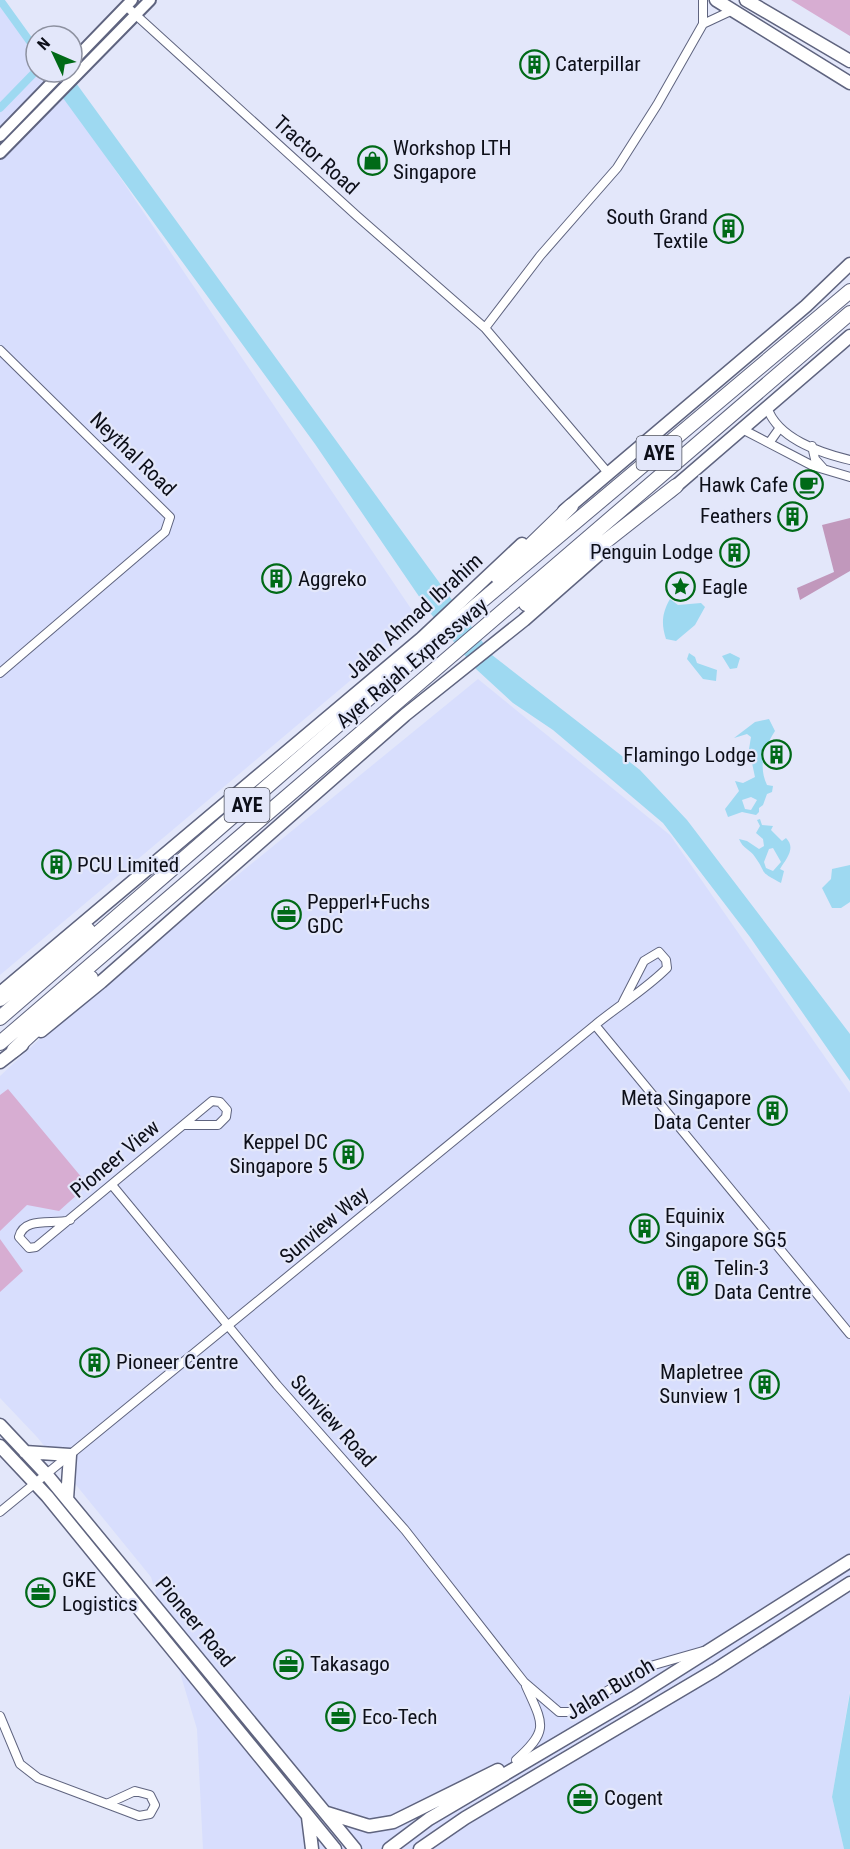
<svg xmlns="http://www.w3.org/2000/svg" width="850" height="1849" font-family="'Roboto Condensed',sans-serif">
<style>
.built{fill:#d8defd}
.green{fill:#d7add2}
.forest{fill:#c198bc}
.water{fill:#9ed9f1;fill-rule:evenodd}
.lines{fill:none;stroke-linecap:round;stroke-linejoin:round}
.canal{stroke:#9ed9f1;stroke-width:8}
.minor-casing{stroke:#5f647f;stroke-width:10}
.secondary-casing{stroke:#5f647f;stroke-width:14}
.primary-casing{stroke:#5f647f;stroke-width:15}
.motorway-casing{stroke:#5f647f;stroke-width:16}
.minor{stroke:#fff;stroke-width:8}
.secondary{stroke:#fff;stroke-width:10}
.primary{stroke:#fff;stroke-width:12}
.motorway{stroke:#fff;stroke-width:14}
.labels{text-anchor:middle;stroke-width:4.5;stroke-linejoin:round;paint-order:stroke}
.shield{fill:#e3e7fa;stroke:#4d505c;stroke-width:1.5}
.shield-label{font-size:20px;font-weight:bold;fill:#0d0f19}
.poi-label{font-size:21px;fill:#0d0f19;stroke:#e3e7fa;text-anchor:start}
.street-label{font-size:21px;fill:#0d0f19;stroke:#e3e7fa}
</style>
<rect width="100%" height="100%" fill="#e3e7fa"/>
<path class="built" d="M0 0 36 53V72H49L420 622 0 975Z
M478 679 670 835 850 1093V1690L832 1797 844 1849H203L197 1729 151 1577 37 1437 0 1398V1076L60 1020Z"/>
<path class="green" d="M791 0H850V36Z
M8 1089 88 1185 59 1211 27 1205 0 1231V1095Z
M0 1239 23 1271 0 1292Z"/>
<path class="forest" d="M850 518V571L800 600 797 588 834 572 822 525Z"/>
<path class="water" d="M76 83 492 655 640 770 687 820 850 1034V1081L750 937 663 823 553 730 513 703 476 669 431 614 315 444 63 98Z
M670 599 678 605 701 603 705 607 695 625 676 641 666 639C661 624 662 613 670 599Z
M689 653 695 657 697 663 717 670 716 681 703 679 687 659Z
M730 653 740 658 737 668 730 669 722 656Z
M769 719 775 731C764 748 758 766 767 785L773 786 772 792 767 794 763 805 759 808V812L756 815 742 812 728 817 725 809 739 791 735 781 743 783 755 777 749 749 751 737 747 734 734 738 755 722ZM751 797 757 800 751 810 745 809 742 800Z
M760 819 762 825 773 826 771 830 782 841 786 838C796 848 787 858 780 869L784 871 781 883C757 870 768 875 755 857 750 849 743 849 739 839L747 841 759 849 764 846 763 839 756 833 760 826 757 820ZM773 848 781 862 773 871 766 868 764 862 769 849Z
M850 865V902L841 908H832L822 888 831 879 832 869Z
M850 1693V1849H844L832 1797Z"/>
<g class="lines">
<path class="canal" d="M0 0 36 50
M0 108 36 71"/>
<defs>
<path id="minor" d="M126 6 357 216 485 328 609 474
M703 24 733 10
M485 328 540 256 617 168 657 105 703 24V0
M0 350 170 517 165 532 0 673
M767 407C777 438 820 453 850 460
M742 429 813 466 850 477
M769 443 779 429
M812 446 815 459 823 468
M595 1025 850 1334
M112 1185 277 1385 405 1530 524 1682 559 1712H572L647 1667 703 1651
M70 1220C53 1225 24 1216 19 1237L29 1248 36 1247 212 1101 220 1102 227 1110 226 1117 218 1125H184
M0 1512 595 1025C619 1005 645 990 667 968L666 960 659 952 644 961 623 1002
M0 1716 20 1764 38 1778 139 1816 150 1814 155 1805 150 1795 135 1791 109 1803
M516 1760C550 1730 543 1724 526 1686"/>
<path id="secondary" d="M72 62 132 0
M0 136 62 72
M0 153 150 0"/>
<path id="primary" d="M716 0 850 83
M746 0 850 61
M669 492 850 336
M564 511 806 306 850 264
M0 993 422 638 522 544
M41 1031 101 982 405 715 524 620 598 555
M0 1062 22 1045
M0 1425 47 1475 355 1849
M0 1446 47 1496 335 1849
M25 1452 70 1455 67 1499
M327 1813 369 1826 393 1822 498 1770
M308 1817 312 1849
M389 1849 429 1819 634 1698 850 1561
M420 1849 465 1818 715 1670 850 1583"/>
<path id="motorway" d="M498 577 571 506
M526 604 676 486
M0 999 88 930
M0 1018 466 614 850 291
M0 1043 850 313
M14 1050 91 978"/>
</defs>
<use href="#minor" class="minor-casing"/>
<use href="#secondary" class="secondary-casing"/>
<use href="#primary" class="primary-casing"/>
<use href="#motorway" class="motorway-casing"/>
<use href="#minor" class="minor"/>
<use href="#secondary" class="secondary"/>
<use href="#primary" class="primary"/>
<use href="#motorway" class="motorway"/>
</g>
<defs>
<symbol id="building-ring" viewBox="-11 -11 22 22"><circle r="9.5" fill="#e3e7fa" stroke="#006a17" stroke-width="1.5"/><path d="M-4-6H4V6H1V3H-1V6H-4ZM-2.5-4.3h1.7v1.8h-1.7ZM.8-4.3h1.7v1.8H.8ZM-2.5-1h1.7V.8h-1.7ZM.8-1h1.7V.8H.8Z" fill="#006a17"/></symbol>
<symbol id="shop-ring" viewBox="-11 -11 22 22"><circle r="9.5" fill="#e3e7fa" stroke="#006a17" stroke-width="1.5"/><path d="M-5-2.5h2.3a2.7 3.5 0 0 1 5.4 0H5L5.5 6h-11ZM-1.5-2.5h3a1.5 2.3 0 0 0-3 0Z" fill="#006a17"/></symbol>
<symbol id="cafe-ring" viewBox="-11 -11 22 22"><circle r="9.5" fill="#e3e7fa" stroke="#006a17" stroke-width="1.5"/><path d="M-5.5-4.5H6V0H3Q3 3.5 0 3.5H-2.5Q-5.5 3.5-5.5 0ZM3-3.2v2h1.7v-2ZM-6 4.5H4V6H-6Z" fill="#006a17"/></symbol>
<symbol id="sight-ring" viewBox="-11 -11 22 22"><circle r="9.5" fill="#e3e7fa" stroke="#006a17" stroke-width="1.5"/><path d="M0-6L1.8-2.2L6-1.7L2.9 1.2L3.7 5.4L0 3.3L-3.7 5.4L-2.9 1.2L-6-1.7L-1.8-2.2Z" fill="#006a17"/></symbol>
<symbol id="office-ring" viewBox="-11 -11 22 22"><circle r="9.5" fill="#e3e7fa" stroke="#006a17" stroke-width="1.5"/><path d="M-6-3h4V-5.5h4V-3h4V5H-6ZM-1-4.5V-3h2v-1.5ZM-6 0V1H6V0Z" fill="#006a17"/></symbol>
</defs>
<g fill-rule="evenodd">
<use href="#building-ring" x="518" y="48" width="33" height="33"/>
<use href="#shop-ring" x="356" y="144" width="33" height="33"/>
<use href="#building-ring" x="712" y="212" width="33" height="33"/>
<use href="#cafe-ring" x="792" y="468" width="33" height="33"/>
<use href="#building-ring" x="776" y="500" width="33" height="33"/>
<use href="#building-ring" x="718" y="536" width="33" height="33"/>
<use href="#building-ring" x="260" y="562" width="33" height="33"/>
<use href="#sight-ring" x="664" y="570" width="33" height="33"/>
<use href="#building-ring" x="760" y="738" width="33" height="33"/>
<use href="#building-ring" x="40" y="848" width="33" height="33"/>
<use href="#office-ring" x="270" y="898" width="33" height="33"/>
<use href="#building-ring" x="756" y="1094" width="33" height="33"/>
<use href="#building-ring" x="332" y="1138" width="33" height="33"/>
<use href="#building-ring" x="628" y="1212" width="33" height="33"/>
<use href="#building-ring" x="676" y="1264" width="33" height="33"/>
<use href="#building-ring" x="78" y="1346" width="33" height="33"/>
<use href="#building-ring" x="748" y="1368" width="33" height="33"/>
<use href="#office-ring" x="24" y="1576" width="33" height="33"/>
<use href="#office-ring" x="272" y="1648" width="33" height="33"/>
<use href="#office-ring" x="324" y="1700" width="33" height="33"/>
<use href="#office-ring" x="566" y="1782" width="33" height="33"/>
</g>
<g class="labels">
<g class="shield">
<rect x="636.5" y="436" width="45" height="34" rx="4.5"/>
<rect x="224.5" y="788" width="45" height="34" rx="4.5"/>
</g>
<g class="shield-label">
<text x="659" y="460">AYE</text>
<text x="247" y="812">AYE</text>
</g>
<g class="poi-label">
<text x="555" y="71">Caterpillar</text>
<text x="393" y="155">Workshop LTH<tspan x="393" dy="24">Singapore</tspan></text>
<text x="708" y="224" text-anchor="end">South Grand<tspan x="708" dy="24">Textile</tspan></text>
<text x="788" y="492" text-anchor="end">Hawk Cafe</text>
<text x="772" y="523" text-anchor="end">Feathers</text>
<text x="713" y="559" text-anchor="end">Penguin Lodge</text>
<text x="298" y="586">Aggreko</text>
<text x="702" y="594">Eagle</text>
<text x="756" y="762" text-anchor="end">Flamingo Lodge</text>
<text x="77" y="872">PCU Limited</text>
<text x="307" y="909">Pepperl+Fuchs<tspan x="307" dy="24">GDC</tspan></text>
<text x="751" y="1105" text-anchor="end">Meta Singapore<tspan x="751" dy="24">Data Center</tspan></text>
<text x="328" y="1149" text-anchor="end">Keppel DC<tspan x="328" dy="24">Singapore 5</tspan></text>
<text x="665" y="1223">Equinix<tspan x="665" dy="24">Singapore SG5</tspan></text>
<text x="714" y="1275">Telin-3<tspan x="714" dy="24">Data Centre</tspan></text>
<text x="116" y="1369">Pioneer Centre</text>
<text x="743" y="1379" text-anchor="end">Mapletree<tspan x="743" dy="24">Sunview 1</tspan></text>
<text x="62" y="1587">GKE<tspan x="62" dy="24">Logistics</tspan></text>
<text x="310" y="1671">Takasago</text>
<text x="362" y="1724">Eco-Tech</text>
<text x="604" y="1805">Cogent</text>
</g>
<g class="street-label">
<text transform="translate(316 155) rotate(42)" y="7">Tractor Road</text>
<text transform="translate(133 454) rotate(44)" y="7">Neythal Road</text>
<text transform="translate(414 616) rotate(-42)" y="7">Jalan Ahmad Ibrahim</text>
<text transform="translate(412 663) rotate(-40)" y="7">Ayer Rajah Expressway</text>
<text transform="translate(115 1159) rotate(-40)" y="7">Pioneer View</text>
<text transform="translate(324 1225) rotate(-40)" y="7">Sunview Way</text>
<text transform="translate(333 1421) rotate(48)" y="7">Sunview Road</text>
<text transform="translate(195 1622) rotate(50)" y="7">Pioneer Road</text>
<text transform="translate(610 1689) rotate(-31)" y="7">Jalan Buroh</text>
</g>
</g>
<g transform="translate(54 54) rotate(314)"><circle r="28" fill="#e3e7fa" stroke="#8d91a0" stroke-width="1.5"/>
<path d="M0-4.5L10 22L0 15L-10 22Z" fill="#006a17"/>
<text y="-9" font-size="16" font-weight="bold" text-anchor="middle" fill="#0d0f19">N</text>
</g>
</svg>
